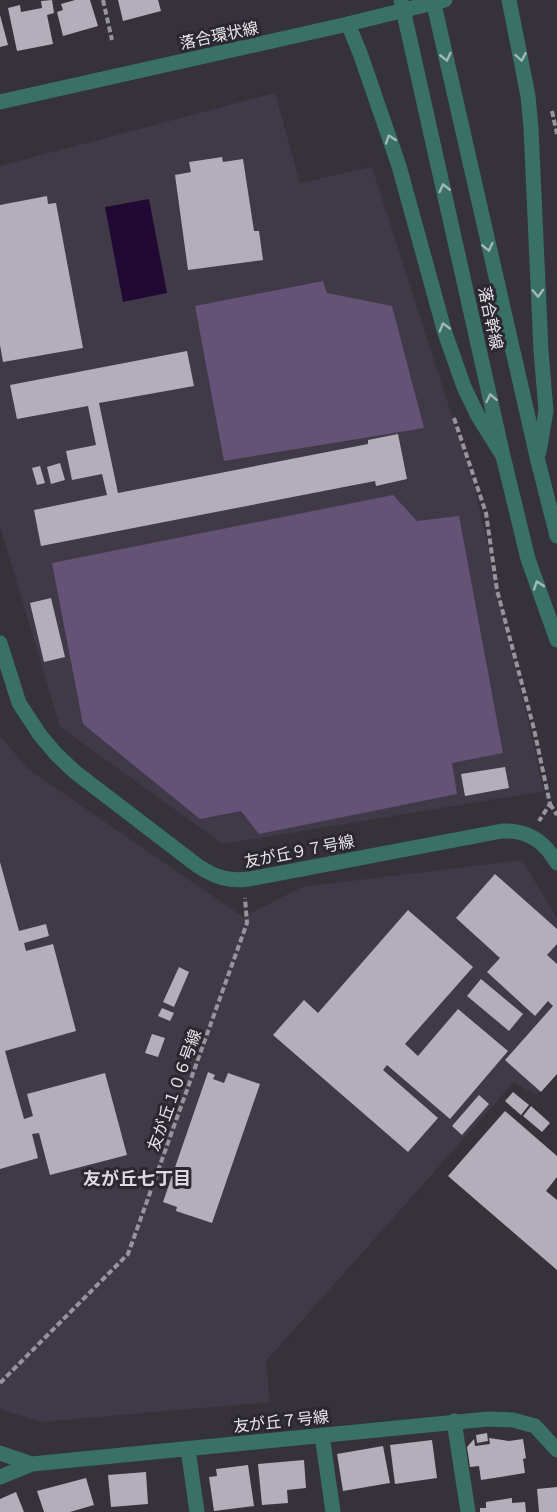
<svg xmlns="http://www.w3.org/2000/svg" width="557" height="1512" font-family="Lato,'Noto Sans JP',sans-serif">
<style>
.built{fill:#403a48}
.green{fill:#645277}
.water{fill:#210934}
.building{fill:#b3aeb9}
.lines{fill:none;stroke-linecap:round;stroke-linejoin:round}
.path{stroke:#97949b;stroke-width:4;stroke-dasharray:6 3;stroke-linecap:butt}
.minor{stroke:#397164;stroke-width:15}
.tertiary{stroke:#397164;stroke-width:15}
.tertiary-bridge{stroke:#397164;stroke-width:15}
.oneway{stroke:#a3b7b6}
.labels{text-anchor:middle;stroke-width:6;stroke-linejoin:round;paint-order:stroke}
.street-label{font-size:16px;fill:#e9e6ec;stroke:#2b2830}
.neighbourhood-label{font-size:18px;font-weight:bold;fill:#ded9e4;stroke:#2b2830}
</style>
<rect width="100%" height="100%" fill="#35323a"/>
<path class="built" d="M275 93 300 183 372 167 474 485 544 791 223 844 60 727 0 526V166Z
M0 736 28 769 243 917 302 887 522 860 557 918V1074L536 1095 514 1082 266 1361 270 1402 40 1422 0 1409Z"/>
<path class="green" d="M323 281 327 293 392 306 424 428 224 461 195 306Z
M393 495 417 521 459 516 503 753 452 763 457 794 259 834 241 811 200 819 83 724 52 563Z"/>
<path class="water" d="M149 199 167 293 123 302 105 207Z"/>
<path class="building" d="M52 0 54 13 47 15 53 44 17 51 8 8 20 5 21 12 42 8 41 1Z
M75 0H90L98 26 63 36 57 12 63 10 61 4Z
M118 0H158L161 11 123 21Z
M0 15 8 45 0 47Z
M222 157 223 162 243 159 254 231H259L263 260 188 270 175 175 191 172 189 162Z
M47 196 48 204 56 203 83 348 3 362 0 345V205Z
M187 351 194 386 99 403 118 493 368 444V440L398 434 407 479 376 486 375 481 41 546 34 510 107 495 102 474 72 480 66 451 96 445 88 406 17 419 10 385Z
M60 463 65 480 51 484 47 467Z
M40 466 45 483 37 485 32 468Z
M51 598 65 657 44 662 30 603Z
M505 767 509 788 465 796 461 774Z
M0 862 19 931 46 924 49 936 24 943 26 951 53 944 76 1031 5 1051 24 1119 33 1116 27 1094 105 1073 127 1155 50 1175 39 1133 32 1134 38 1158 0 1169Z
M495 874 557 929V944L547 955 557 964V1074L541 1092 505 1060 553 1006 548 1001 535 1016 487 972 500 958 456 918Z
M408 910 473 967 405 1044 418 1056 458 1009 508 1051 450 1119 387 1065 383 1070 438 1118 408 1152 273 1035 304 1000 318 1013Z
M179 967 189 972 174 1007 163 1002Z
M481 979 523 1014 509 1031 467 996Z
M162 1008 174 1013 170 1021 158 1016Z
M152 1034 165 1038 158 1057 145 1053Z
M208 1072 215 1075 213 1079 224 1083 228 1073 260 1084 212 1223 176 1211 177 1207 163 1202Z
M513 1092 529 1105 521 1115 505 1101Z
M479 1095 489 1104 462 1135 452 1126Z
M531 1106 550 1123 542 1132 523 1116Z
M505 1111 557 1156V1177L546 1191 557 1200V1270L448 1176Z
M487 1433 488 1441 477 1443 476 1435Z
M489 1438 509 1441 523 1439 526 1458 523 1459 525 1473 481 1480 479 1466 470 1467 467 1447 474 1439 475 1446 490 1444Z
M432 1440 437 1478 395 1484 390 1445Z
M383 1446 390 1483 343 1491 337 1454Z
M304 1460 306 1488 287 1490 288 1503 262 1505 258 1464Z
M248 1465 254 1506 214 1511 209 1477 217 1476 216 1469Z
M146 1472 148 1504 111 1507 108 1475Z
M86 1478 94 1505 70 1512H44L37 1491Z
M557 1487V1512H539L537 1489Z
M16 1492 24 1512H0V1499Z
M512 1498V1503L525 1502 526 1512H480V1508H486V1502Z"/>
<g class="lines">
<path class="path" d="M103 0 112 40
M552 111 557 134
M454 418 486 513 497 590 534 729 550 804 539 821
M550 804 557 815
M0 1383 128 1254 247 923 245 898"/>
<path class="minor" d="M454 1421 468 1512
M322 1435 333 1512
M188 1449 197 1512
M0 1453 32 1464 488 1419 513 1420 535 1426 557 1450
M0 1477 32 1464"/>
<path class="tertiary" d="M401 0 503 456 528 559 557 640
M433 0 538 461 557 536
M509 0 528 96 531 128 541 351 546 411 539 452
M0 102 348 24 360 53 399 166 445 333 464 387 478 416 503 456
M0 643 19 703 40 735 56 754 75 772 198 866C215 877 229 882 249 879L502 831C528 830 544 841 557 863"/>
<path class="tertiary-bridge" d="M348 24 445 0"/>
</g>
<defs><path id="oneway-chevron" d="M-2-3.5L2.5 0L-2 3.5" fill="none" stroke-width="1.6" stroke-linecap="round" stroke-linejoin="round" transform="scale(1.5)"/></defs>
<g class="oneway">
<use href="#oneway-chevron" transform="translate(446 57) rotate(77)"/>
<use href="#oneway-chevron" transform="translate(521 57) rotate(80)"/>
<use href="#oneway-chevron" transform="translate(390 139) rotate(-109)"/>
<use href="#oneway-chevron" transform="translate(444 188) rotate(-103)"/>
<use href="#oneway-chevron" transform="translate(488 247) rotate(77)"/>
<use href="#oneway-chevron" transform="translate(538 293) rotate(88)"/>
<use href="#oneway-chevron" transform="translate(444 327) rotate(-106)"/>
<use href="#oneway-chevron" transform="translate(491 398) rotate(-102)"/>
<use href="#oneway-chevron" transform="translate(538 585) rotate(-109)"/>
</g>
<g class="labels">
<g class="street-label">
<text transform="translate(219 35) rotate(-12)" y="6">落合環状線</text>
<text transform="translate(491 318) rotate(78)" y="6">落合幹線</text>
<text transform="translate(299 851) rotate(-11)" y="6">友が丘９７号線</text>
<text transform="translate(174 1090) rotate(-70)" y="6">友が丘１０６号線</text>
<text transform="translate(281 1421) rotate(-6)" y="6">友が丘７号線</text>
</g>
<g class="neighbourhood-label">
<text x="137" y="1185">友が丘七丁目</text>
</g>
</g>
</svg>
